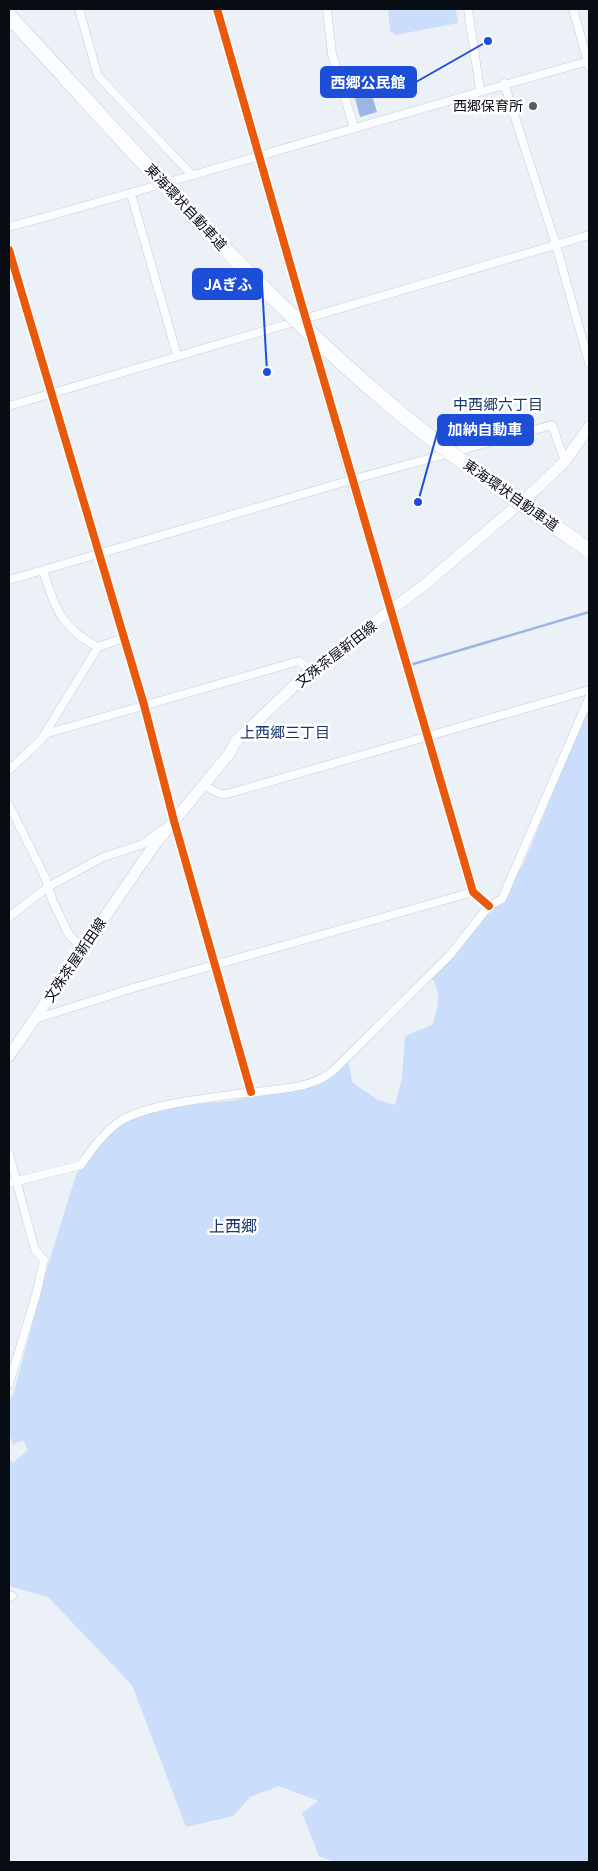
<svg xmlns="http://www.w3.org/2000/svg" width="598" height="1871" font-family="Overpass,'Noto Sans JP',sans-serif">
<style>
.green{fill:#caddfa}
.water{fill:#9cb6e3}
.lines{fill:none;stroke-linecap:round;stroke-linejoin:round}
.stream{stroke:#9cb6e3;stroke-width:2.5}
.street-casing{stroke:#c7ccd3;stroke-width:9}
.secondary-casing{stroke:#c7ccd3;stroke-width:12}
.street{stroke:#fcfdfe;stroke-width:8}
.secondary{stroke:#fcfdfe;stroke-width:11}
.highway-bridge-casing{stroke:#c7ccd3;stroke-width:16;stroke-linecap:butt}
.highway-bridge{stroke:#fcfdfe;stroke-width:15}
.cycleway-casing{stroke:#fff;stroke-width:11}
.cycleway{stroke:#e8590c;stroke-width:8}
.poi-dot{fill:#585c63;stroke:#fff;stroke-width:2}
.labels{text-anchor:middle;stroke-width:5;stroke-linejoin:round;paint-order:stroke}
.poi-label{font-size:14px;fill:#080c13;stroke:#fff;text-anchor:end}
.street-label{font-size:14px;fill:#080c13;stroke:#fff}
.neighbourhood-label{font-size:15px;fill:#18386d;stroke:#fff}
.quarter-label{font-size:16px;fill:#18386d;stroke:#fff}
.leader{fill:none;stroke:#1d4ed8;stroke-width:2}
.callout-dot{fill:#1d4ed8;stroke:#fff;stroke-width:2}
.callout{fill:#1d4ed8;stroke:#1d4ed8;stroke-width:2}
.callout-label{font-size:15px;text-anchor:middle;font-weight:bold;fill:#fff}
</style>
<rect width="100%" height="100%" fill="#ecf1f8"/>
<path class="green" d="M388 9H456L458 23 396 35 390 31Z
M589 706V1862H335L319 1856 302 1813 318 1801 279 1786 250 1797 233 1816 186 1827 132 1685 48 1597 9 1586V1459L13 1463 28 1450 23 1440 13 1445 9 1433V1399L13 1396 48 1265 76 1175 96 1141 144 1108 231 1101 306 1086 342 1060 349 1064 352 1082 378 1100 395 1105 402 1078 405 1036 432 1025C438 1011 444 984 426 974L496 907 523 865Z"/>
<path class="water" d="M369 85 377 112 360 117 353 90Z"/>
<g class="lines">
<path class="stream" d="M410 665 589 612"/>
<defs>
<path id="street" d="M79 9 98 76 192 175
M217 9 308 327
M327 9 332 54 354 128
M468 9 480 90
M573 9 589 66
M504 83 556 245 589 363
M131 194 177 355
M9 227C203 174 395 115 589 61
M9 250 144 705 174 821 251 1092
M311 338 351 480 387 592 473 892 489 906
M9 406 589 235
M43 570C55 608 61 628 98 647
M9 580 351 480 552 425 565 461
M45 734 299 661 311 670
M9 770 41 740 98 647 124 638
M204 786 221 794H227L589 690
M9 805 45 877 53 902 68 933 83 950
M9 917 48 887 101 858 143 844 162 830
M35 1019 133 988 473 892
M9 1154 35 1250 44 1260 36 1295 9 1384
M9 1183 81 1165C91 1150 104 1132 119 1122 146 1103 230 1095 265 1091 289 1088 313 1087 333 1071L450 955 489 906 502 899 589 698
M9 1595 12 1596"/>
<path id="secondary" d="M9 1056 155 844 229 754 236 741 311 670 423 586 535 490 565 461 589 427"/>
</defs>
<use href="#street" class="street-casing"/>
<use href="#secondary" class="secondary-casing"/>
<use href="#street" class="street"/>
<use href="#secondary" class="secondary"/>
<defs>
<path id="highway-bridge" d="M9 16C129 146 246 281 381 397 446 454 518 501 589 550"/>
</defs>
<use href="#highway-bridge" class="highway-bridge-casing"/>
<use href="#highway-bridge" class="highway-bridge"/>
<defs>
<path id="cycleway" d="M217 9C300 304 388 597 473 892L489 906
M9 250 144 705 174 821 251 1092"/>
</defs>
<use href="#cycleway" class="cycleway-casing"/>
<use href="#cycleway" class="cycleway"/>
</g>
<circle class="poi-dot" cx="533" cy="106" r="5"/>
<g class="labels">
<g class="poi-label">
<text x="523" y="111">西郷保育所</text>
</g>
<g class="street-label">
<text transform="translate(186 207) rotate(47)" y="5">東海環状自動車道</text>
<text transform="translate(511 495) rotate(35)" y="5">東海環状自動車道</text>
<text transform="translate(336 654) rotate(-38)" y="5">文殊茶屋新田線</text>
<text transform="translate(75 960) rotate(-56)" y="5">文殊茶屋新田線</text>
</g>
<g class="neighbourhood-label">
<text x="498" y="410">中西郷六丁目</text>
<text x="285" y="738">上西郷三丁目</text>
</g>
<g class="quarter-label">
<text x="233" y="1232">上西郷</text>
</g>
</g>
<path class="leader" d="M488 41L416 82M267 372L262 284M418 502L438 430"/>
<g class="callout-dot">
<circle cx="488" cy="41" r="5"/>
<circle cx="267" cy="372" r="5"/>
<circle cx="418" cy="502" r="5"/>
</g>
<g class="callout">
<rect x="321" y="67" width="95" height="30" rx="5"/>
<rect x="193" y="269" width="69" height="30" rx="5"/>
<rect x="438" y="415" width="95" height="30" rx="5"/>
</g>
<g class="callout-label">
<text x="368" y="88">西郷公民館</text>
<text x="228" y="290">JAぎふ</text>
<text x="485" y="435">加納自動車</text>
</g>
<rect width="598" height="1871" fill="none" stroke="#080c13" stroke-width="20"/>
</svg>
